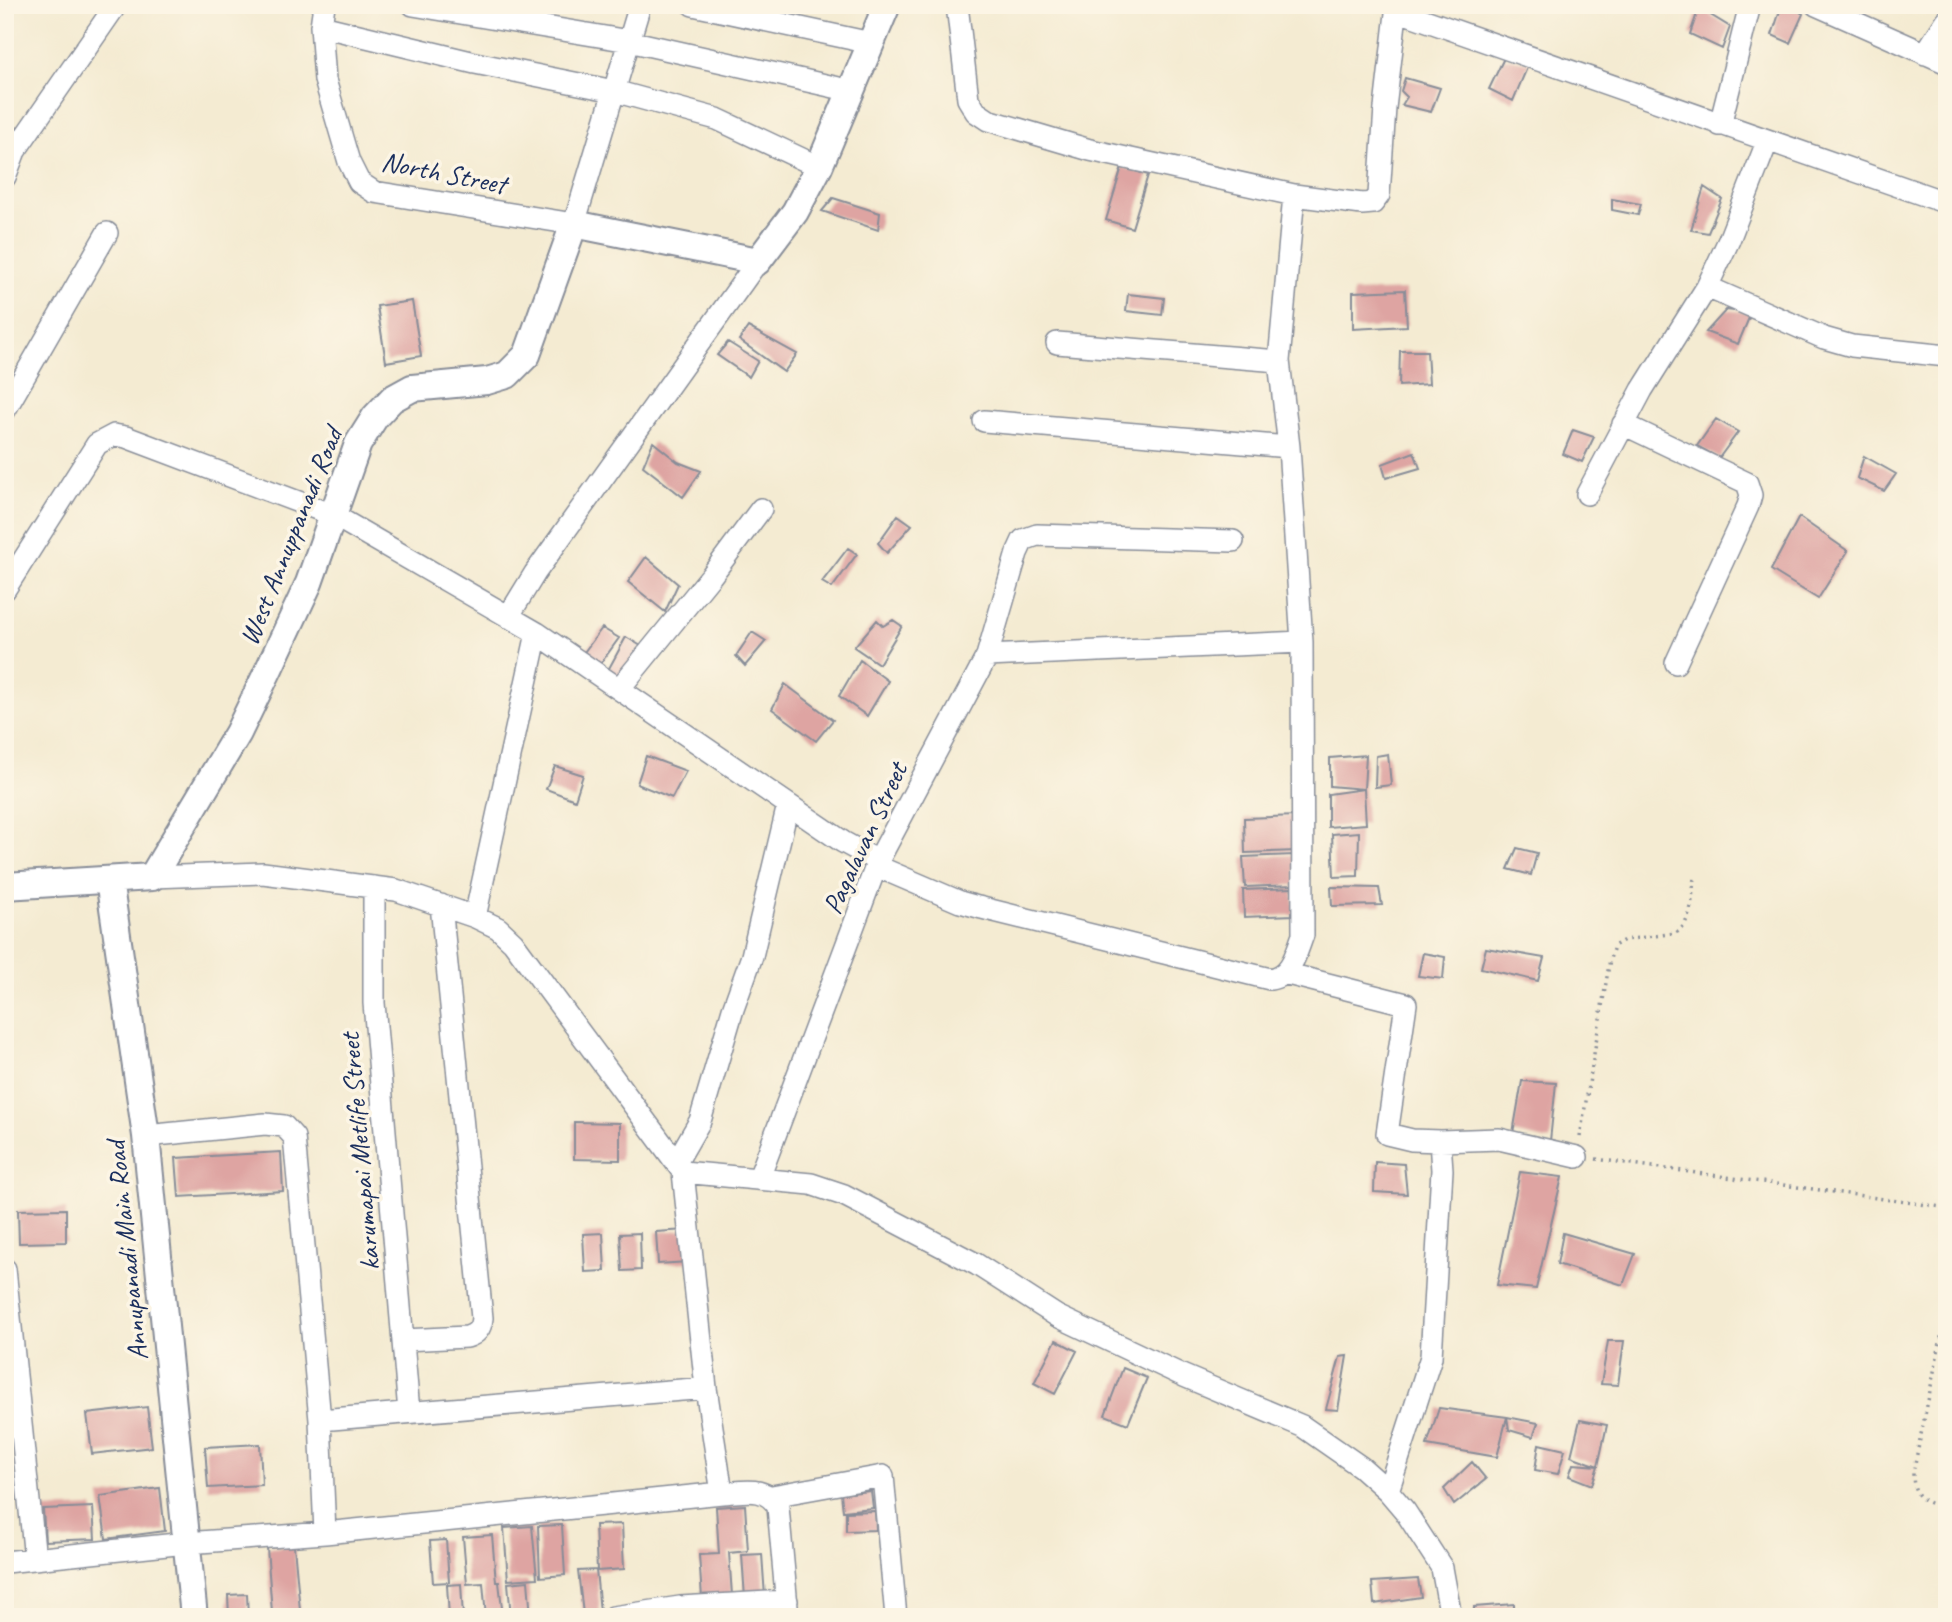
<svg xmlns="http://www.w3.org/2000/svg" width="1952" height="1622" font-family="Caveat,sans-serif">
<style>
.building{fill:#dea4a2}
.lines{fill:none;stroke-linecap:round;stroke-linejoin:round}
.minor-casing{stroke:#888d98;stroke-width:24}
.tertiary-casing{stroke:#888d98;stroke-width:30}
.path{stroke:#888d98;stroke-width:3.5;stroke-dasharray:2 5;stroke-linecap:butt}
.minor{stroke:#fff;stroke-width:21}
.tertiary{stroke:#fff;stroke-width:26}
.labels{text-anchor:middle;stroke-width:7;stroke-linejoin:round;paint-order:stroke}
.street-label{font-size:28px;fill:#1b2f5e;stroke:#fcf5e5}
</style>
<rect width="100%" height="100%" fill="#fcf5e5"/>
<filter id="ink" filterUnits="userSpaceOnUse"><feTurbulence type="fractalNoise" baseFrequency=".0143" numOctaves="2"/><feDisplacementMap in="SourceGraphic" scale="14" xChannelSelector="R" yChannelSelector="G"/><feConvolveMatrix kernelMatrix="1 2 1 2 8 2 1 2 1" color-interpolation-filters="sRGB"/></filter>
<filter id="wash" filterUnits="userSpaceOnUse"><feTurbulence type="fractalNoise" baseFrequency=".00686" numOctaves="4" result="noise"/><feDisplacementMap in="SourceGraphic" scale="28" xChannelSelector="R" yChannelSelector="G"/><feGaussianBlur stdDeviation="1.57" result="paint"/><feColorMatrix in="noise" values="0 0 0 0 0 0 0 0 0 0 0 0 0 0 0 0 0 1.4 0 .05"/><feComposite in="paint" operator="in"/></filter>
<g filter="url(#wash)">
<rect width="100%" height="100%" fill="#f4ebd2"/>
<g id="blocks">
<path class="building" d="M1782 5H1789L1803 14 1790 43 1772 35Z
M1847 5H1870L1864 14Z
M1699 8 1730 27 1722 49 1690 34Z
M1504 58 1529 63 1513 101 1489 89Z
M1405 78 1440 88 1431 112 1402 105 1407 97 1401 91Z
M1122 167 1148 175 1132 228 1106 220Z
M1704 187 1722 199 1708 233 1691 230Z
M833 198 880 213 878 230 822 211Z
M1612 199 1641 204 1638 215 1612 210Z
M1405 290 1407 326 1353 329V292Z
M1128 294 1164 298 1162 315 1126 311Z
M412 301 421 356 386 362 377 306Z
M1726 310 1751 313 1738 344 1706 332Z
M748 327 797 354 784 372 739 340Z
M728 342 758 361 749 377 717 355Z
M1400 351H1427L1429 384 1399 386Z
M1716 419 1738 432 1719 458 1697 446Z
M1573 430 1594 437 1582 462 1563 454Z
M653 442 678 462 701 471 683 497 643 466Z
M1414 452 1420 468 1386 478 1382 464Z
M1864 456 1896 474 1884 491 1857 478Z
M898 515 912 525 887 553 878 543Z
M1799 517 1848 551 1818 599 1771 570Z
M848 548 857 554 832 588 822 582Z
M646 557 678 584 665 612 628 582Z
M877 620 883 626 893 620 902 626 879 664 854 647Z
M602 628 619 638 596 670 579 659Z
M752 632 766 641 745 666 736 656Z
M626 637 641 646 619 679 607 672Z
M860 660 888 681 867 716 839 696Z
M785 684 833 720 816 741 772 709Z
M1388 754 1391 785 1375 787 1376 756Z
M1366 755 1364 789 1330 786V758Z
M646 756 686 771 672 798 637 784Z
M555 766 583 775 575 800 546 789Z
M1364 789 1366 824 1328 827V794Z
M1297 816 1298 851 1245 853 1244 818Z
M1359 832 1358 876 1334 877 1332 834Z
M1517 848 1537 853 1531 875 1508 869Z
M1294 855 1295 885 1245 887 1243 857Z
M1331 887 1379 888 1382 905 1332 906Z
M1293 888 1294 915 1244 917 1243 890Z
M1486 948 1544 958 1538 981 1481 968Z
M1423 953 1445 957 1443 979 1418 976Z
M1522 1081 1556 1083 1550 1141 1513 1133Z
M574 1122 620 1123V1160L574 1159Z
M281 1152 283 1191 179 1197 176 1158Z
M1375 1162 1404 1164 1407 1194 1374 1192Z
M1520 1172 1562 1177 1536 1289 1497 1285Z
M66 1209V1242L19 1243 18 1210Z
M686 1230 688 1262 658 1264 656 1232Z
M603 1233 605 1271 585 1272 583 1234Z
M640 1233 641 1270 622 1271 620 1234Z
M1563 1233 1635 1254 1623 1285 1557 1264Z
M1056 1340 1077 1351 1055 1394 1034 1383Z
M1608 1341H1624L1618 1385 1601 1384Z
M1347 1356 1338 1410 1326 1409 1340 1357Z
M1123 1368 1147 1378 1128 1424 1105 1415Z
M147 1407 152 1447 92 1454 87 1414Z
M1439 1408 1507 1417 1538 1423 1533 1437 1509 1430 1507 1417 1497 1457 1427 1445Z
M1580 1420 1607 1425 1598 1466 1571 1456Z
M260 1444 262 1485 208 1488 205 1447Z
M1539 1444 1565 1450 1558 1474 1535 1470Z
M1472 1462 1486 1479 1454 1505 1444 1489Z
M1573 1464 1598 1466 1592 1485 1569 1476Z
M160 1488 165 1531 106 1539 100 1496Z
M871 1491 873 1508 843 1511 841 1494Z
M745 1505 748 1551 729 1553 732 1595 702 1598 699 1555 719 1554 716 1507Z
M93 1507 95 1539 45 1541 43 1509Z
M875 1511 876 1530 846 1531V1512Z
M622 1524 624 1569 597 1571 595 1525Z
M562 1525 565 1575 540 1577 538 1526Z
M532 1526 537 1578 508 1580 504 1528Z
M492 1535 496 1582H499L503 1617H486L483 1583 467 1584 463 1537Z
M446 1540 449 1582 433 1583 430 1541Z
M294 1546 300 1610 272 1612 267 1548Z
M762 1554 765 1597 745 1598 742 1555Z
M596 1570 600 1612 583 1614 578 1571Z
M1418 1579 1421 1597 1374 1604 1372 1582Z
M528 1581 531 1617H511L508 1583Z
M461 1584 463 1617H449L447 1585Z
M247 1594 248 1617H229L228 1595Z
M1514 1604V1617H1474V1607Z"/>
</g>
</g>
<g filter="url(#ink)">
<use href="#blocks" fill-opacity="0" stroke="#888d98" stroke-width="2"/>
<g class="lines">
<defs>
<path id="minor" d="M324 5 321 26 325 80 349 162 359 182 374 192 574 224 640 5
M413 5 629 41 852 91
M693 5 871 43
M957 5 968 99 976 112 988 120 1090 150 1294 195
M1816 5 1947 63
M1396 10 1947 203
M321 26 475 63 614 91 717 119 819 167
M1925 54 1947 20
M1720 125 1750 5
M5 177 15 151 116 5
M1707 287 1824 338 1852 346 1947 356
M1057 343 1279 361
M5 410 107 233
M984 421 1289 447
M1623 424 1747 483 1751 495 1748 506 1676 663
M1587 494 1642 390 1707 287 1729 240 1767 142
M5 589 97 444 114 435 126 437 333 515 537 633 843 842 878 861
M508 617 535 573 758 261
M1302 642 1289 447 1279 361 1294 195 1362 204 1373 203 1379 195 1385 108 1397 5
M619 689 711 576 761 509
M876 866 960 902 978 907 1270 979C1292 976 1296 953 1303 935L1302 642 987 656
M152 877 263 873 396 890 475 917 498 928 513 942 683 1172 811 1184 844 1195 976 1264 1057 1316 1184 1376 1302 1426 1361 1467 1388 1491 1405 1511 1442 1568 1451 1617
M374 887V1003L409 1412
M475 917 537 633
M1284 973 1406 1004 1387 1134 1412 1140 1440 1141
M146 1136 265 1124 284 1126 294 1137 320 1420 325 1533
M677 1161 700 1121 733 1009 752 956 788 805
M683 1172 706 1388 722 1493C745 1492 765 1485 778 1507L788 1617
M759 1178 878 861 987 656 1017 553 1023 540 1037 535 1233 541
M5 1269 35 1559
M403 1340 467 1337C477 1334 481 1329 482 1318L441 905
M320 1420 706 1388
M1388 1491 1431 1357 1442 1170 1440 1141 1499 1139 1577 1157
M772 1496 883 1476 896 1617
M5 1562 186 1543 325 1533 722 1493
M613 1617 680 1607 787 1601"/>
<path id="tertiary" d="M109 880 146 1136 194 1617
M5 886 152 877 238 733 267 673 309 583 358 444 375 417 392 399 412 388 487 381 507 375 527 355 574 224 758 261 795 212 819 167 887 5"/>
</defs>
<use href="#minor" class="minor-casing"/>
<use href="#tertiary" class="tertiary-casing"/>
<path class="path" d="M1580 1137 1610 959 1614 946 1624 940 1676 933C1693 921 1692 896 1694 877
M1596 1159 1942 1207 1947 1209
M1947 1309 1913 1473C1913 1499 1924 1502 1947 1508"/>
<use href="#minor" class="minor"/>
<use href="#tertiary" class="tertiary"/>
</g>
</g>
<g class="labels">
<g class="street-label">
<text transform="translate(444 172) rotate(11)" y="10">North Street</text>
<text transform="translate(290 536) rotate(-68)" y="10">West Annuppanadi Road</text>
<text transform="translate(864 838) rotate(-65)" y="10">Pagalavan Street</text>
<text transform="translate(359 1152) rotate(-95)" y="10">karumapai Metlife Street</text>
<text transform="translate(126 1251) rotate(-96)" y="10">Annupanadi Main Road</text>
</g>
</g>
<rect width="1952" height="1622" fill="none" stroke="#fcf5e5" stroke-width="28"/>
</svg>
